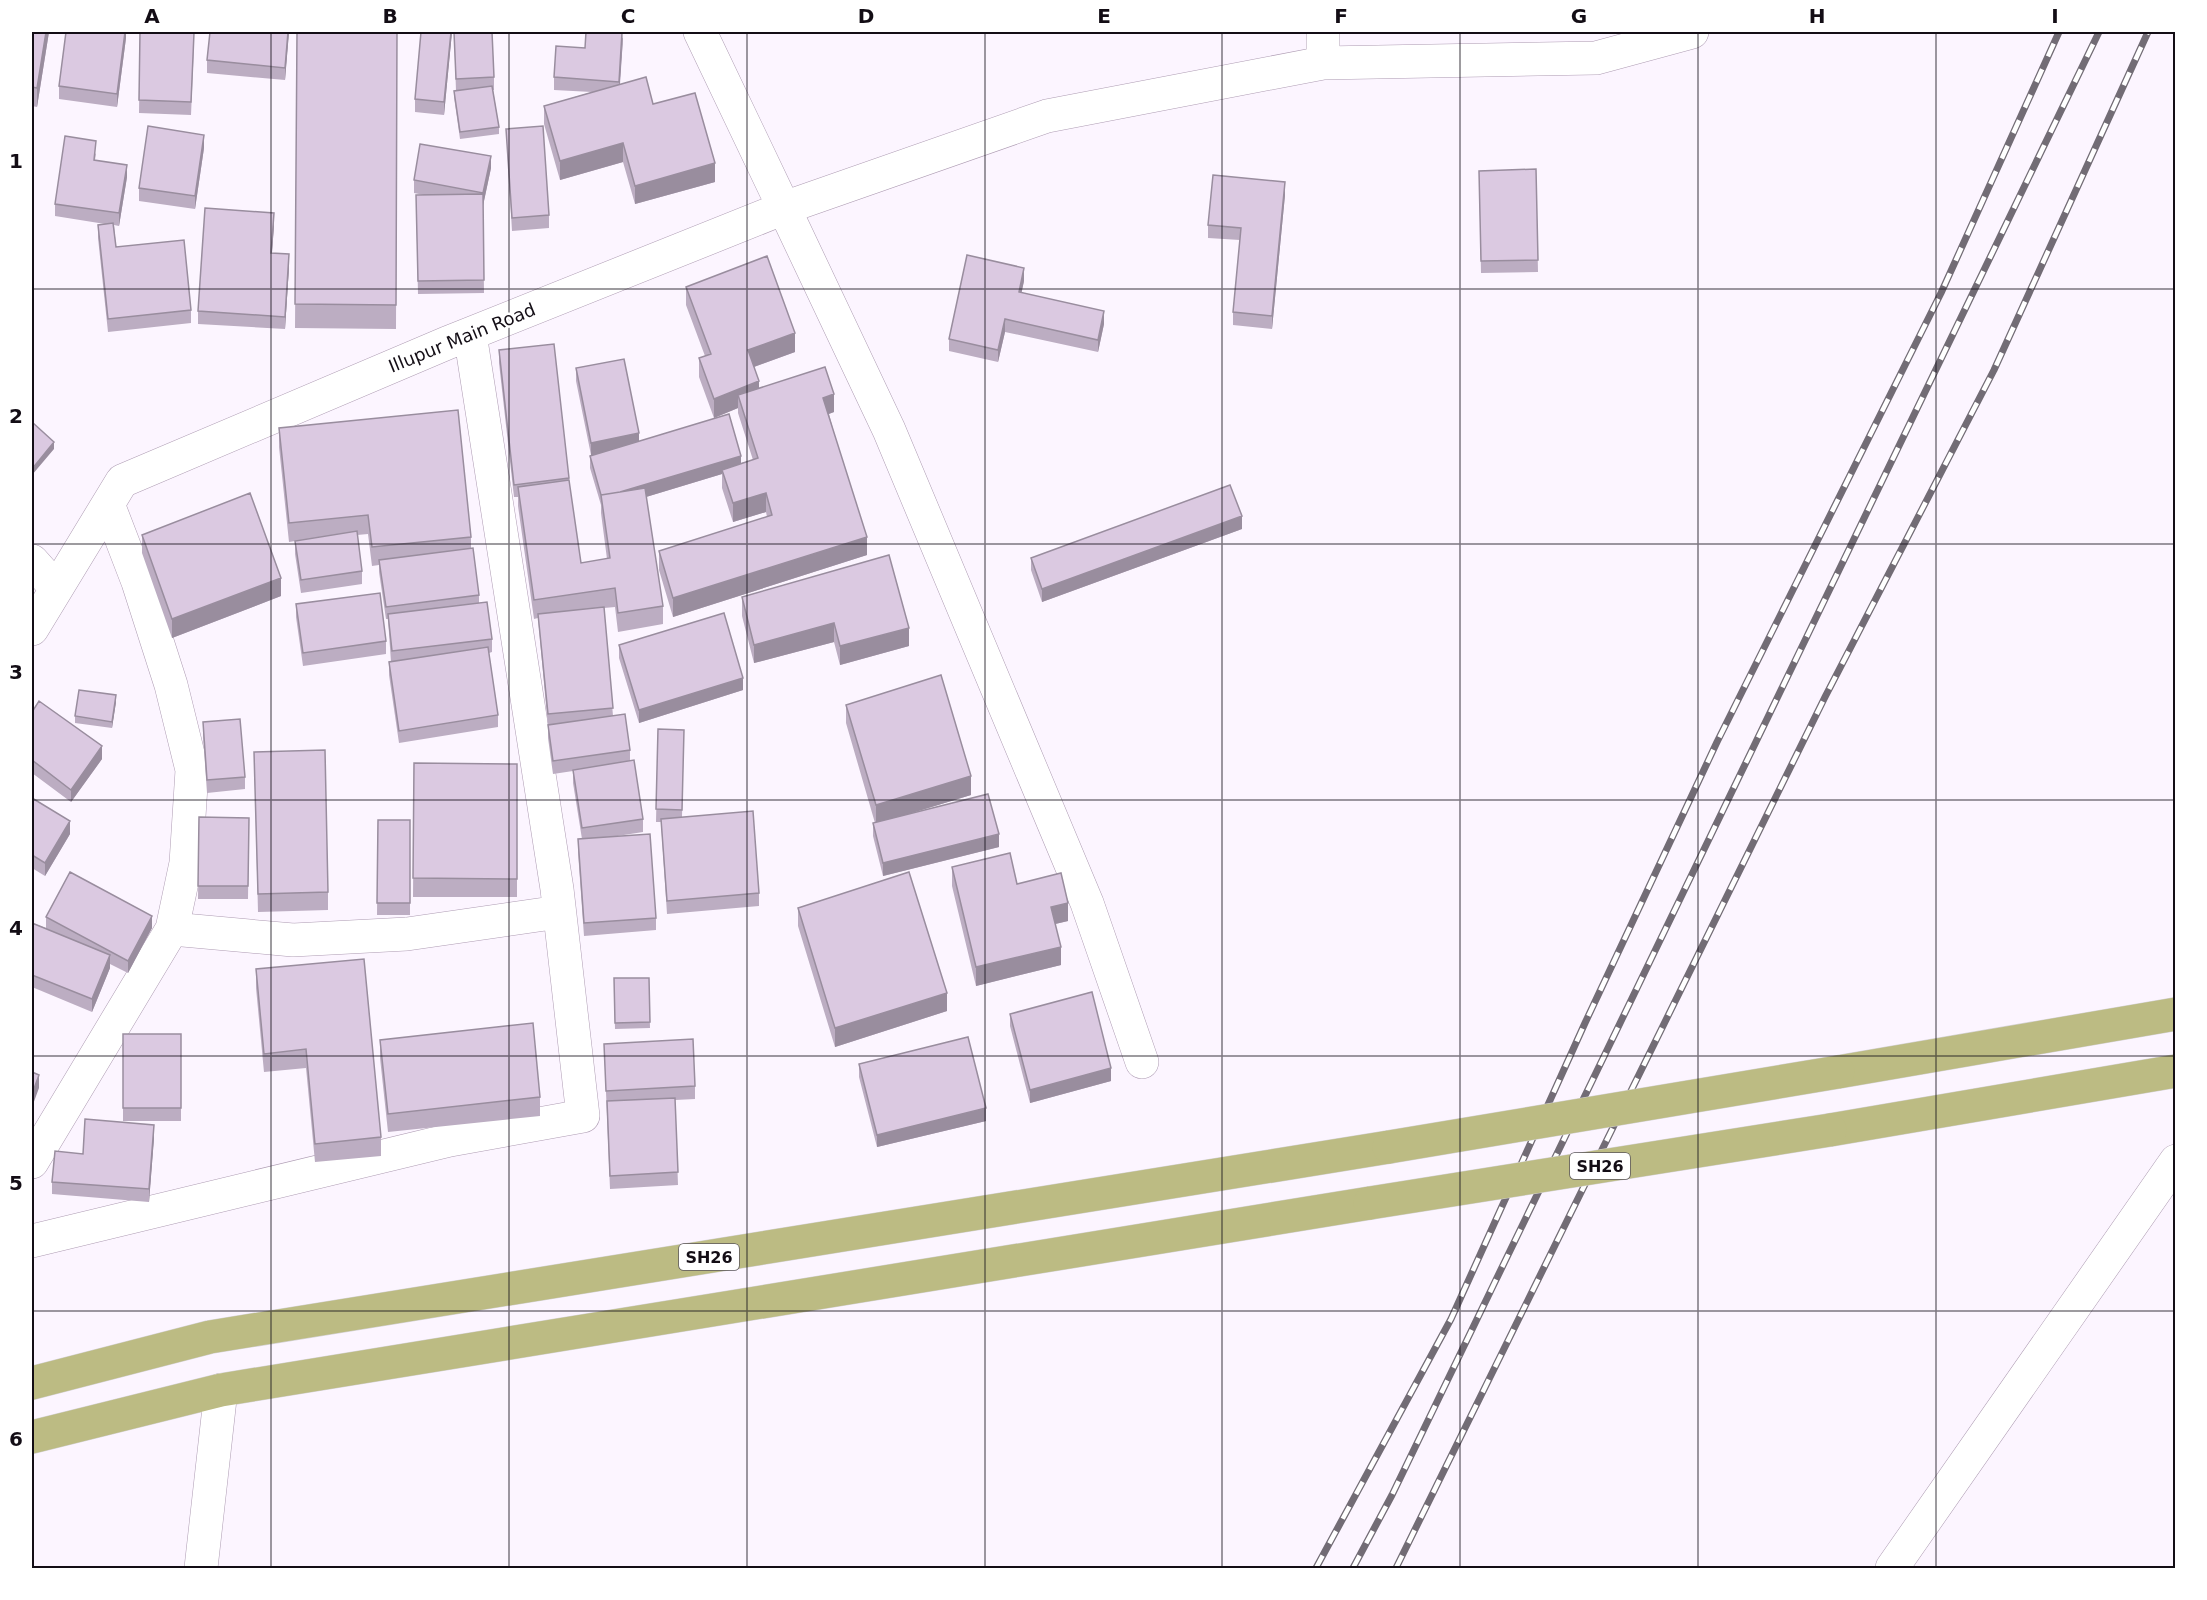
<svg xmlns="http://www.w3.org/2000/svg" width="2207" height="1600" font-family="'DejaVu Sans',sans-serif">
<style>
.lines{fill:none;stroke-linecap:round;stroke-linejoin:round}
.minor-casing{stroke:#ae9cb3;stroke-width:34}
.major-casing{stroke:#d5d3d5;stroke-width:34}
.minor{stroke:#fff;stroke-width:33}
.major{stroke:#bcbb83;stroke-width:33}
.rail-casing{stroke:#726c75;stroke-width:7}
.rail{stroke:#fff;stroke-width:4.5;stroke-dasharray:14;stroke-linecap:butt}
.major-bridge-casing{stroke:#d5d3d5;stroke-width:34;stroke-linecap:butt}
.major-bridge{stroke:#bcbb83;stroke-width:33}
.wall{fill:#bcadc2}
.shaded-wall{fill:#998d9e}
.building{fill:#dbc9e1;stroke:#998d9e;stroke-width:1.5}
.grid{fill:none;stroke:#130d15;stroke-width:1.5;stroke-opacity:0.55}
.labels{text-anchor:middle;stroke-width:5;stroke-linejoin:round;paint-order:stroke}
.shield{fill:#fff;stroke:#5a565b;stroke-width:1.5}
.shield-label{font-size:16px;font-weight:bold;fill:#130d15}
.street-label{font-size:18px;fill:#130d15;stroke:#fff}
.neatline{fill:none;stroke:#130d15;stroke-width:2}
.grid-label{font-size:20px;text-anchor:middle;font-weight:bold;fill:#130d15}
</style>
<rect width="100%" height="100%" fill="#fcf5ff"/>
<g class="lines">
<defs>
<path id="minor" d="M1323 63 1596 58 1692 32
M32 561 56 588
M32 629 122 481 447 343 784 208 700 32
M172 929 293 940 407 934 559 912
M1142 1062 1087 903 889 430 784 208 1047 116 1323 63V32
M32 1162 172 929 186 863 192 770 171 685 138 582 108 504
M32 1241 450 1140 583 1116 557 889 470 334
M201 1568 221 1390
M1892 1568 2176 1161"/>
<path id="major" d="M1838 1072 2176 1014
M1830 1130 2176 1071
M32 1383 210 1337 1389 1147
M32 1437 221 1390 1370 1203"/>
</defs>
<use href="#minor" class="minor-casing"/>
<use href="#major" class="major-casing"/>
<use href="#minor" class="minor"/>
<use href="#major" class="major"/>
<defs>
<path id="rail" d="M1316 1568 1451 1319 1585 1023 1717 742 1941 293 2059 32
M1353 1568 1392 1495 2099 32
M1396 1568 1825 697 1994 370 2148 32"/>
</defs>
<use href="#rail" class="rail-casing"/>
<use href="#rail" class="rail"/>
<defs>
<path id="major-bridge" d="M1389 1147 1838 1072
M1370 1203 1830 1130"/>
</defs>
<use href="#major-bridge" class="major-bridge-casing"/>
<use href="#major-bridge" class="major-bridge"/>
</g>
<path class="wall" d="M32 32H49L37 107 32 106Z
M126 32V38L117 107 59 99V86Z
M140 32 194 45 191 115 139 113Z
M289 32 285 80 207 73V60Z
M297 32H397L396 329 295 328Z
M452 32 444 115 415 112V99Z
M454 32H492L494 77V90H493L499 127V134L460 139 454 97V91H456Z
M519 32H537L519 34Z
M623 38 620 85 653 104 715 182 635 204 623 162 560 180 544 124V106L592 92 554 90V77L585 48Z
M506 129 549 215V228L512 231Z
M204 148 195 209 139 201V188Z
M96 153 95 160 127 177 119 226 114 225 116 247 191 310V323L108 332 98 238V225L105 224 55 216V204Z
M491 168 483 205 484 293 418 294 416 195H424L414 193V180Z
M1536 169 1538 272 1481 273 1479 171Z
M1285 195 1272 329 1233 325V312L1240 240 1208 238V225Z
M274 225 272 253 289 267 285 329 198 324V311Z
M1024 281 1021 293 1104 324 1098 352 1005 332 998 362 949 351V339Z
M686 287 795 352 754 367 759 388 834 412 829 414 867 555 673 617 659 570V551L767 517 766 512 733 522 722 488V474L646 497 663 606V624L618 632 615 607 604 608 613 716 630 750V761L643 819V832L611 837 656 918V930L584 936 578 852V839H582L573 783V771L553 774 548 738V727L538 618 534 619 518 506V497H514L499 363V350L569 478V485L581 563 607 559 601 513V505L590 468V456L591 455 576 381V368L639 441 741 463 753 460 738 413V408L714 418 699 377V358L705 356 686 305Z
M279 428 471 537V548L479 595V603L492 639V652L489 653 498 715V727L399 743 389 675V662H391L388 619H386L379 572V565L372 566 368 534 357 535 362 571V584L301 593 295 554V541L289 542 279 447Z
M1242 529 1042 602 1031 570V558Z
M142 535 281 596 172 638 142 553Z
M742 597 909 646 840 665 834 642 754 663 742 616Z
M296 604 386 641V654L303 666 296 617Z
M619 645 743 690 639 723 619 658Z
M116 702 112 728 75 723V716Z
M846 705 971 795 895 818 999 847 883 876 873 836V823H875L846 723Z
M32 712 102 759 71 802 32 773Z
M203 722 245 777V789L207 793 203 735Z
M658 729 684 730 682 817 759 893V906L667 914 661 822H656Z
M254 752 328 892V910L258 912Z
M414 763 517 764V897H413Z
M32 798 70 834 45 876 32 868Z
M199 817 249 818 248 899H198Z
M378 820H410V915H377Z
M952 867 1017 884 1068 921 1055 924 1061 965 976 986 952 886Z
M798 908 947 1011 835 1047 798 926Z
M46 917 152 928 128 973 110 964V968L92 1012 32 987V923L46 928Z
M256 969 381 1137V1156L315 1162 306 1068 264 1072 256 988Z
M614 978H649L650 1028 615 1029Z
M1010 1014 1111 1081 1030 1103 1010 1026Z
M123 1034H181V1121H123Z
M380 1040 540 1097V1116L388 1132 380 1058Z
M604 1044 695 1086V1099L675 1100 678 1185 610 1189Z
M859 1064 986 1121 877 1147 859 1077Z
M154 1138 149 1202 52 1194V1182L83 1154Z"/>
<path class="shaded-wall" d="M46 32H49L37 107V88Z
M125 32H126V38L117 107V94Z
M288 32H289L285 80V68Z
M451 32H452L444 115V102Z
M623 32V38L619 94V82Z
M204 135V148L195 209V196Z
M623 143V162L560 180V161Z
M491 156V168L483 206V193Z
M715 163V182L635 204V186Z
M127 165V177L119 226V213Z
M1285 182V195L1272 329V316Z
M274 213V225L271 266V253Z
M289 254V267L285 329V317Z
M1024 268V281L1019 305V292Z
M1104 311V324L1098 352V340Z
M1005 319V332L998 362V350Z
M795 333V352L748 369V350Z
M759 381V400L738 395V408L714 418V399Z
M834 394V412L823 416V398Z
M639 433V445L591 456V443Z
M54 442V449L32 475V469Z
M741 456V468L722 470V474L603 510 602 497Z
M766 493V512L733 522V503Z
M1242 516V529L1042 602V589Z
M867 537V555L673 617V598Z
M281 578V596L172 638V619Z
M834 623V642L754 663V645Z
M909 628V646L840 665V646Z
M743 678V690L639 723V710Z
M116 695V702L112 728V722Z
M102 746V759L71 802V790Z
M971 776V795L876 824V805Z
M70 821V834L45 876V863Z
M999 834V847L883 876V863Z
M1068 903V921L1051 925V907Z
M152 916V928L128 973V961Z
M1061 947V965L976 986V967Z
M110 955V968L92 1012V999Z
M947 993V1011L835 1047V1028Z
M1111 1068V1081L1030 1103V1090Z
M39 1075V1088L32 1107V1094Z
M986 1108V1121L877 1147V1135Z
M154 1125V1138L149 1202V1189Z"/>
<path class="building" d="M32 32H46L37 88 32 87Z
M66 32H125L117 94 59 86Z
M140 32 194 33 191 102 139 100Z
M210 32H288L285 68 207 60Z
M297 32H397L396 305 295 304Z
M421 32H451L444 102 415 99Z
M454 32H492L494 77 456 79Z
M586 32H622L619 82 554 77 556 46 585 48Z
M646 77 653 104 695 93 715 163 635 186 623 143 560 161 544 106Z
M492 86 499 127 460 132 454 91Z
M148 126 204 135 195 196 139 188Z
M543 126 549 215 512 218 506 129Z
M65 136 96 141 94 160 127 165 119 213 55 204Z
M420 144 491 156 483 193 414 180Z
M1536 169 1538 260 1481 261 1479 171Z
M1213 175 1285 182 1272 316 1233 312 1241 228 1208 225Z
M483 194 484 280 418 281 416 195Z
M205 208 274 213 271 253 289 254 285 317 198 311Z
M113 223 116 247 184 240 191 310 108 319 98 225Z
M967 255 1024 268 1019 292 1104 311 1098 340 1005 319 998 350 949 339Z
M767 256 795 333 748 350 759 381 714 399 699 358 711 354 686 287Z
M554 344 569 478 514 485 499 350Z
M624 359 639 433 591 443 576 368Z
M825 367 834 394 823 398 867 537 673 598 659 551 772 515 766 493 733 503 722 470 758 458 738 395Z
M458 410 471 537 372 547 368 515 289 523 279 428Z
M729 414 741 456 620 492 601 495 590 456Z
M32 422 54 442 32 469Z
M569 480 581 563 610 558 601 495 645 488 663 606 618 613 615 588 534 600 518 487Z
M1230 485 1242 516 1042 589 1031 558Z
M250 493 281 578 172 619 142 535Z
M357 531 362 571 301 580 295 541Z
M473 548 479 595 386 607 379 560Z
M889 555 909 628 840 646 834 623 754 645 742 597Z
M380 593 386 641 303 653 296 604Z
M487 602 492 639 392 651 388 614Z
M604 607 613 708 548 714 538 614Z
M724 613 743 678 639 710 619 645Z
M488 647 498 715 399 731 389 662Z
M941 675 971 776 876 805 846 705Z
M79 690 116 695 112 722 75 716Z
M39 701 102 746 71 790 32 760V712Z
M625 714 630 750 553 761 548 725Z
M240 719 245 777 207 780 203 722Z
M658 729 684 730 682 810 656 809Z
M325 750 328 892 258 894 254 752Z
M634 760 643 819 582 828 573 770Z
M414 763 517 764V879L413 878Z
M988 794 999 834 883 863 873 823Z
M32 798 70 821 45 863 32 855Z
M753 811 759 893 667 901 661 819Z
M199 817 249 818 248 886H198Z
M378 820H410V903H377Z
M650 834 656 918 584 923 578 839Z
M1010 853 1017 884 1061 873 1068 903 1051 907 1061 947 976 967 952 867Z
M70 872 152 916 128 961 46 917Z
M909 872 947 993 835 1028 798 908Z
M32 923 110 955 92 999 32 975Z
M364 959 381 1137 315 1144 306 1049 264 1054 256 969Z
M614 978H649L650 1022 615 1023Z
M1092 992 1111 1068 1030 1090 1010 1014Z
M533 1023 540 1097 388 1114 380 1040Z
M123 1034H181V1108H123Z
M968 1037 986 1108 877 1135 859 1064Z
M693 1039 695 1086 606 1091 604 1044Z
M32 1072 39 1075 32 1094Z
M675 1098 678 1172 610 1176 607 1101Z
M85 1119 154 1125 149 1189 52 1182 55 1151 83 1154Z"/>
<path class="grid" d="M271 32V1568M509 32V1568M747 32V1568M985 32V1568M1222 32V1568M1460 32V1568M1698 32V1568M1936 32V1568M32 289H2176M32 544H2176M32 800H2176M32 1056H2176M32 1311H2176"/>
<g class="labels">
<g class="shield">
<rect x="1570" y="1153" width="60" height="26" rx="4.5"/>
<rect x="679" y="1244" width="60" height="26" rx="4.5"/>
</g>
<g class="shield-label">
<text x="1600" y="1172">SH26</text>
<text x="709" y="1263">SH26</text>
</g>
<g class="street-label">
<text transform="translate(462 338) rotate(-22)" y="6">Illupur Main Road</text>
</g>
</g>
<rect width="2207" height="1600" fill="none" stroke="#ffffff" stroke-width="66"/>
<rect x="33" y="33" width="2141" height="1534" class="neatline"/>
<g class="grid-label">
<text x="152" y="23">A</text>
<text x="390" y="23">B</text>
<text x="628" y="23">C</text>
<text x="866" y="23">D</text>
<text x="1104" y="23">E</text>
<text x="1341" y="23">F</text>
<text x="1579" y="23">G</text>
<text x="1817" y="23">H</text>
<text x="2055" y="23">I</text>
<text x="16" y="168">1</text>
<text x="16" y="423">2</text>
<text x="16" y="679">3</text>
<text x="16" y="935">4</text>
<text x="16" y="1190">5</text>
<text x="16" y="1446">6</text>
</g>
</svg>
